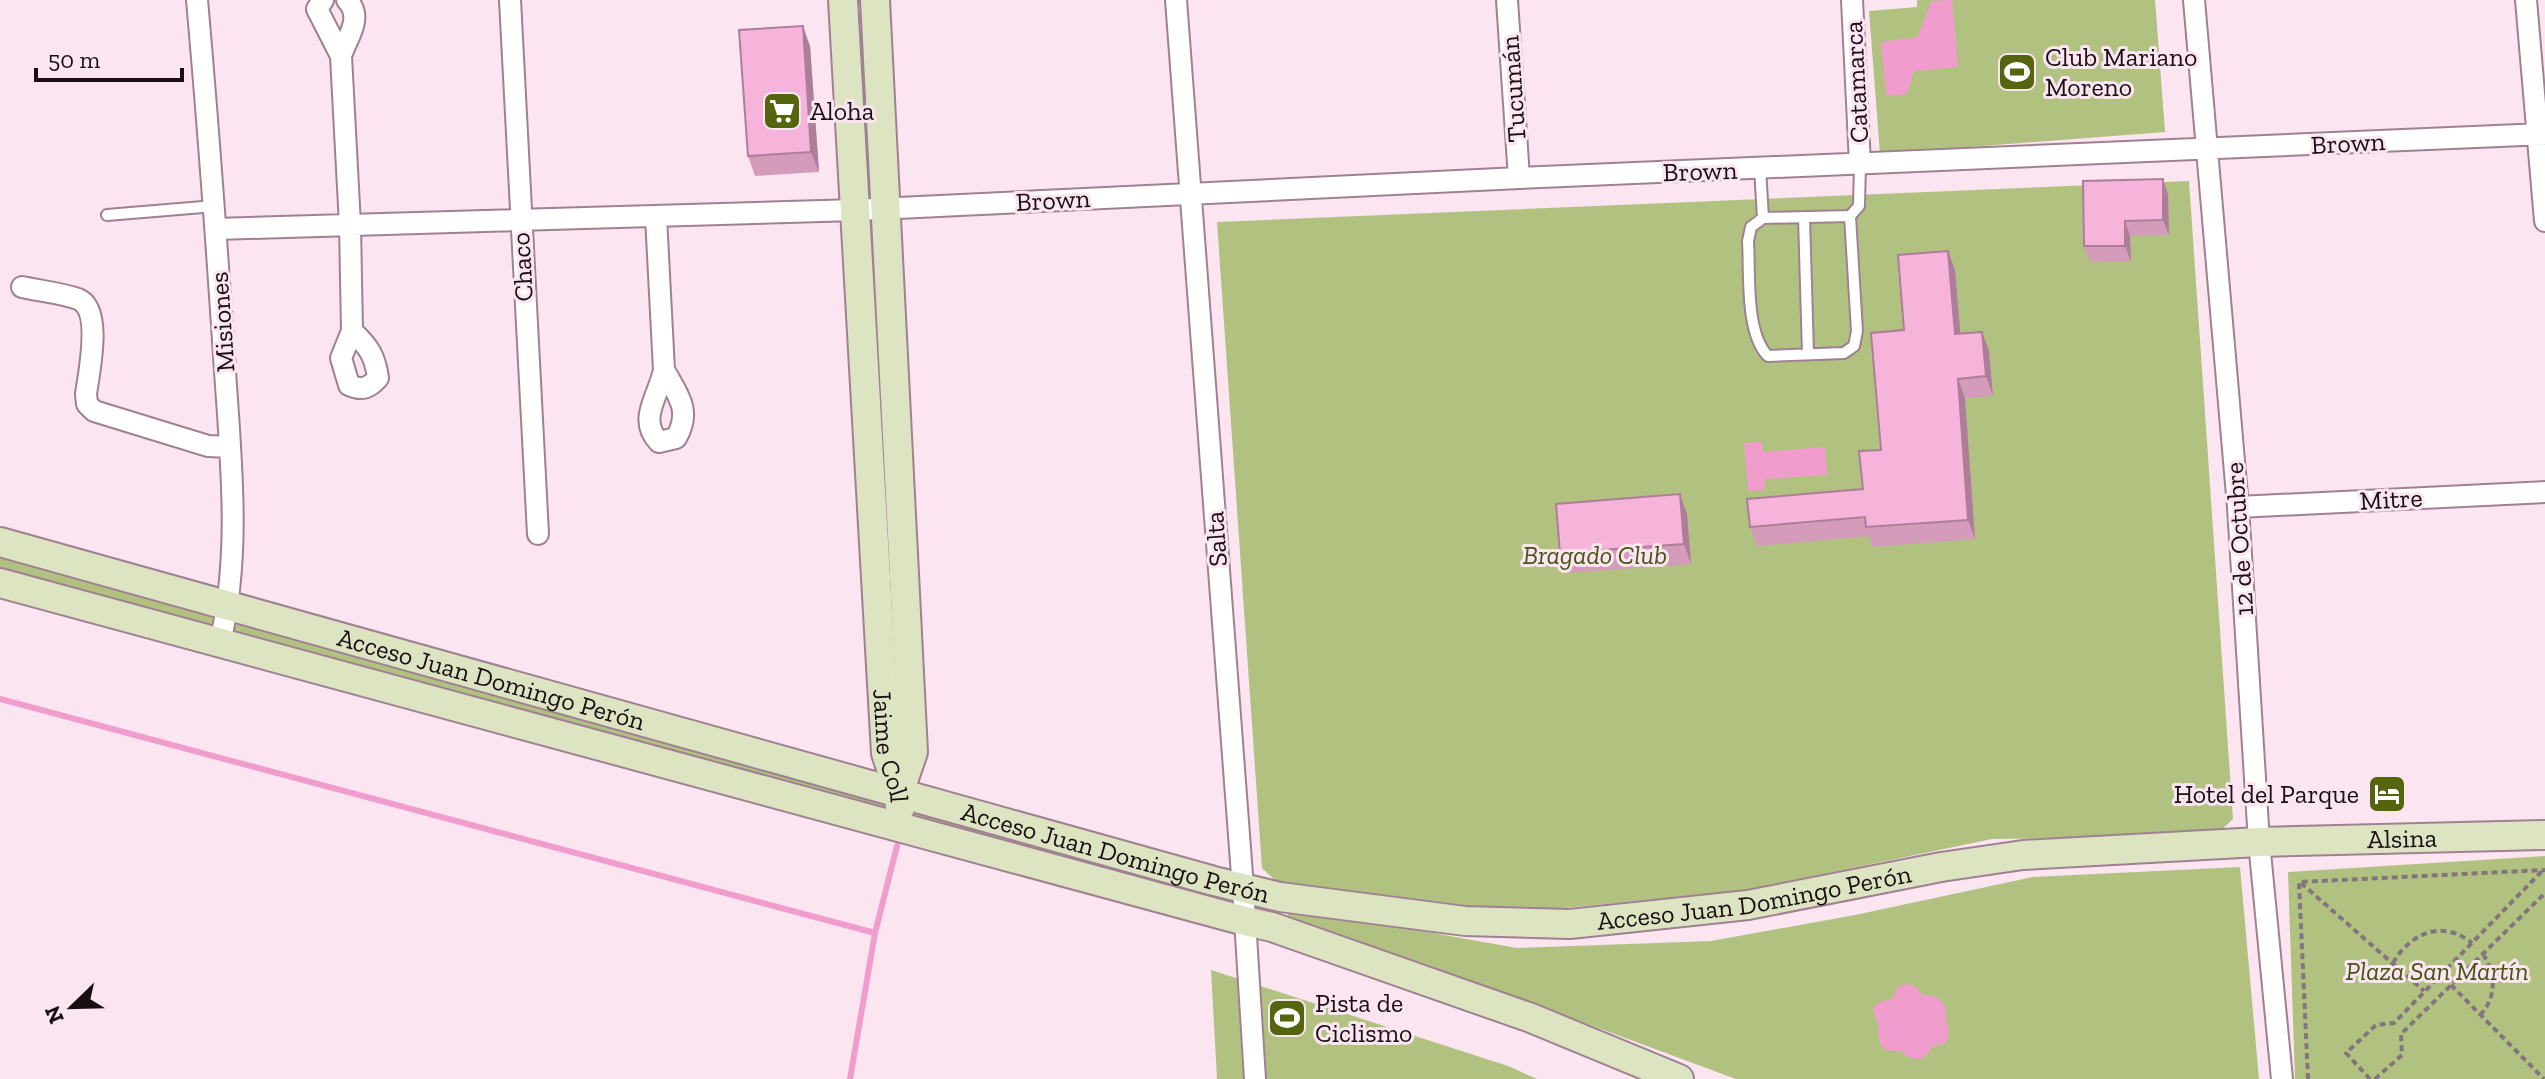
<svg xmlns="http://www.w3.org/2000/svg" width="2545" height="1079" font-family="'Zilla Slab',serif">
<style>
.green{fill:#b1c280}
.water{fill:#f09dcd}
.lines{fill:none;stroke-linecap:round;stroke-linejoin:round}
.stream{stroke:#f09dcd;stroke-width:6}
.lane-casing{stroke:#a08092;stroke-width:14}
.street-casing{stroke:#a08092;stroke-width:24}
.secondary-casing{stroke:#a08092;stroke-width:32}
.path{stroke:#84747d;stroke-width:4;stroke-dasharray:6 4;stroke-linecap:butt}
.lane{stroke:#fff;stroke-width:10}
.street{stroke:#fff;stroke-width:20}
.secondary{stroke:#dde4c2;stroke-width:28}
.wall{fill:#d49bbb}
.shaded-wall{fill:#ad7e99}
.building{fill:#f7b4da;stroke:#ad7e99;stroke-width:2}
.labels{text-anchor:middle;stroke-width:6;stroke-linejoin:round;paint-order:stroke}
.poi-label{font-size:26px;fill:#190e14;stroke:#fbe5f0;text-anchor:start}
.street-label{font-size:26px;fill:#190e14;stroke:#fbe5f0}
.park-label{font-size:26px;font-style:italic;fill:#465314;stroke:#fbe5f0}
</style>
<rect width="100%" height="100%" fill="#fbe5f0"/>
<path class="green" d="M1917 0H2155L2165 132 1880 154 1869 11 1917 7Z
M2189 181 2233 819 2215 836 1992 839 1747 890 1503 914 1282 887 1262 868 1217 222Z
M0 555 1220 892 1218 904 0 569Z
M2545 856V1079H2295L2288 872Z
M2240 867 2259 1079H1736L1428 965 1291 926 1286 919 1289 912 1298 909 1517 948 1711 941 1855 915 2033 877Z
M1211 970 1508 1066 1537 1079H1217Z"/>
<path class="water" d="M1952 0 1958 67 1914 71 1907 94 1886 96 1881 42 1918 37 1931 1Z
M1762 442 1763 452 1825 447 1827 475 1765 479V490L1748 491 1744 443Z
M1910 984 1919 990 1922 995C1935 995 1939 997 1946 1008 1944 1021 1952 1031 1946 1043L1931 1047C1926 1064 1909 1061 1900 1050 1879 1055 1879 1042 1878 1027 1878 1020 1874 1015 1873 1008L1880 1002 1892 999 1898 986Z"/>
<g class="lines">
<path class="stream" d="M0 699 875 933
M850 1079 875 933 897 846"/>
<defs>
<path id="lane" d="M1760 168 1763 218 1751 227 1748 241C1750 273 1745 333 1768 356L1844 353 1854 346 1857 331 1850 216 1859 206 1860 164
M107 215 215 206
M1804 217 1808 354
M1763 218 1850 216"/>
<path id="street" d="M197 0C208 124 217 247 225 371 231 462 241 553 220 643
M323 0 317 9 341 56 350 225 352 331 341 358 349 385C362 391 369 388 378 378 375 355 368 346 352 331
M510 0 538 534
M1176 0 1243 888 1255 1079
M1507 0 1519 178
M1852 0 1860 164
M2194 0 2238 507 2259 842 2282 1079
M2526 0 2545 221
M341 56C347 37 364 18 347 0
M656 217 664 370C659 396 637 419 659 442L676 438C692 411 678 395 664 370
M216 229 856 210 1519 178 2545 134
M22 287C40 291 61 293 78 299 103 309 89 372 86 394L87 404 94 411 208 446 230 447
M2238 507 2545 492"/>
<g id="secondary">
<path id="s1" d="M843 0 886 753 899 793 900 808"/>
<path d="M875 0 913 752 899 793"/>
<path id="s2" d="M0 542 1214 881 1280 897 1465 921 1570 924 1748 905 1941 867 2023 855 2259 842 2545 835"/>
<path d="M0 583 1245 921 1272 927 1531 1018 1679 1079"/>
</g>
</defs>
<use href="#lane" class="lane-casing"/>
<use href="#street" class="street-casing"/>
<use href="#secondary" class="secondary-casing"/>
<path class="path" d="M2301 883 2424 991
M2393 963C2410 933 2443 919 2472 943
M2451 985 2544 1079
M2480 1015C2497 997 2496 975 2483 954
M2308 1079 2299 882 2545 870
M2370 1079 2346 1053 2376 1025 2394 1023 2542 871
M2375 1079 2402 1055 2401 1034 2545 893"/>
<use href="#lane" class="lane"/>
<use href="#street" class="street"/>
<use href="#secondary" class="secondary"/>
</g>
<path class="wall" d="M810 46 819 172 755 176 748 156Z
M2163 179 2168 194 2169 235 2130 236 2131 261 2090 262 2084 246Z
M1948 251 1955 270 1960 334 1982 332 1989 351 1993 396 1965 398 1975 539 1873 547 1869 536 1757 546 1750 527 1863 489 1881 450 1904 330Z
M1680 494 1687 514 1691 564 1567 573 1560 553Z"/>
<path class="shaded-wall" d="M803 26 810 46 819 172 811 152Z
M2163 179 2168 194 2169 235 2163 220Z
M2125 221 2130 236 2131 261 2125 246Z
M1948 251 1955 270 1962 353 1955 334Z
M1982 332 1989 351 1993 396 1986 376Z
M1958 379 1965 398 1975 539 1968 520Z
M1680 494 1687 514 1691 564 1684 544Z"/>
<path class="building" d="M803 26 811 152 748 156 739 30Z
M2163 179V220L2125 221V246H2084L2083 181Z
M1948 251 1955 334 1982 332 1986 376 1958 379 1968 520 1866 527 1865 517 1750 527 1747 499 1863 489 1859 451 1881 450 1871 333 1904 330 1898 255Z
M1680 494 1684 544 1560 553 1556 504Z"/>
<defs>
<symbol id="stadium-square" viewBox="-11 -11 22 22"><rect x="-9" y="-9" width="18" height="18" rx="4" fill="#55650e" stroke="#fbe5f0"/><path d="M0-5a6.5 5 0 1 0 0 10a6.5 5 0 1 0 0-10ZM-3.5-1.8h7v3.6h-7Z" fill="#fff"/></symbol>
<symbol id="supermarket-square" viewBox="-11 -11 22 22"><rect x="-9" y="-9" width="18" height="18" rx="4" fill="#55650e" stroke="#fbe5f0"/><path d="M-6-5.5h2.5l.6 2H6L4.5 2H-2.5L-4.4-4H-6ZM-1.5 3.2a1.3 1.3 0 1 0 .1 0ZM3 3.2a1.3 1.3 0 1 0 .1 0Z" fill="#fff"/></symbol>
<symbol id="hotel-square" viewBox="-11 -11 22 22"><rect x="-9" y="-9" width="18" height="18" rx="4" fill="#55650e" stroke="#fbe5f0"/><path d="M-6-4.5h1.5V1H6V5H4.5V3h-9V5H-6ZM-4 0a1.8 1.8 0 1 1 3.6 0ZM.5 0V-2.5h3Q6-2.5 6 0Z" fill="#fff"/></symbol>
</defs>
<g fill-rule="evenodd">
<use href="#stadium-square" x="1995" y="50" width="44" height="44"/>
<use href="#supermarket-square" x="760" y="89" width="44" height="44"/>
<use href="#hotel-square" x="2365" y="772" width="44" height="44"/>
<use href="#stadium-square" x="1265" y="996" width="44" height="44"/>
</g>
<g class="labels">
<g class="poi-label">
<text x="2045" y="66">Club Mariano<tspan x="2045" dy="30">Moreno</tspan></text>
<text x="810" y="120">Aloha</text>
<text x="2359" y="803" text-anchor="end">Hotel del Parque</text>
<text x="1315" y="1012">Pista de<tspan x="1315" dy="30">Ciclismo</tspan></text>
</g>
<g class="street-label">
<text transform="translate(1856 82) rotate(-93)" y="9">Catamarca</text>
<text transform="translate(1513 89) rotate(-94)" y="9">Tucumán</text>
<text transform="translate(2348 143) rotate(-3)" y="9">Brown</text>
<text transform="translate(1700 171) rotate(-2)" y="9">Brown</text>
<text transform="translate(1053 200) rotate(-3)" y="9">Brown</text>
<text transform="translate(522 267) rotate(-93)" y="9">Chaco</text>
<text transform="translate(222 322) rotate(-94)" y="9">Misiones</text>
<text transform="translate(2391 499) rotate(-3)" y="9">Mitre</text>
<text transform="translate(1216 539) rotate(-94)" y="9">Salta</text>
<text transform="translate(2239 539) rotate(-94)" y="9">12 de Octubre</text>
<text dy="9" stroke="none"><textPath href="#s2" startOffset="510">Acceso Juan Domingo Perón</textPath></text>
<text dy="9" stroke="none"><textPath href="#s1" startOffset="748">Jaime Coll</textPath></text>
<text dy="9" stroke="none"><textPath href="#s2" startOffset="2458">Alsina</textPath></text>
<text dy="9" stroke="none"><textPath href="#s2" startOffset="1158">Acceso Juan Domingo Perón</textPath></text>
<text dy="9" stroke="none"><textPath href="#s2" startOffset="1806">Acceso Juan Domingo Perón</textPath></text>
</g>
<g class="park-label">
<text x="1595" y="564">Bragado Club</text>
<text x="2437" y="980">Plaza San Martín</text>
</g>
</g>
<g transform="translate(72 1007) rotate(247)" stroke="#fbe5f0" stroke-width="6" paint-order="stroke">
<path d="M0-6L14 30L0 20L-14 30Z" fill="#190e14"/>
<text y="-12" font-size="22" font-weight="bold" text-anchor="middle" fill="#190e14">N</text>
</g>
<path d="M36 68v12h146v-12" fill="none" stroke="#190e14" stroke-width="4"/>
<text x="48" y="68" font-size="24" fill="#190e14" stroke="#fbe5f0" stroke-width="6" paint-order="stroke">50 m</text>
</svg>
